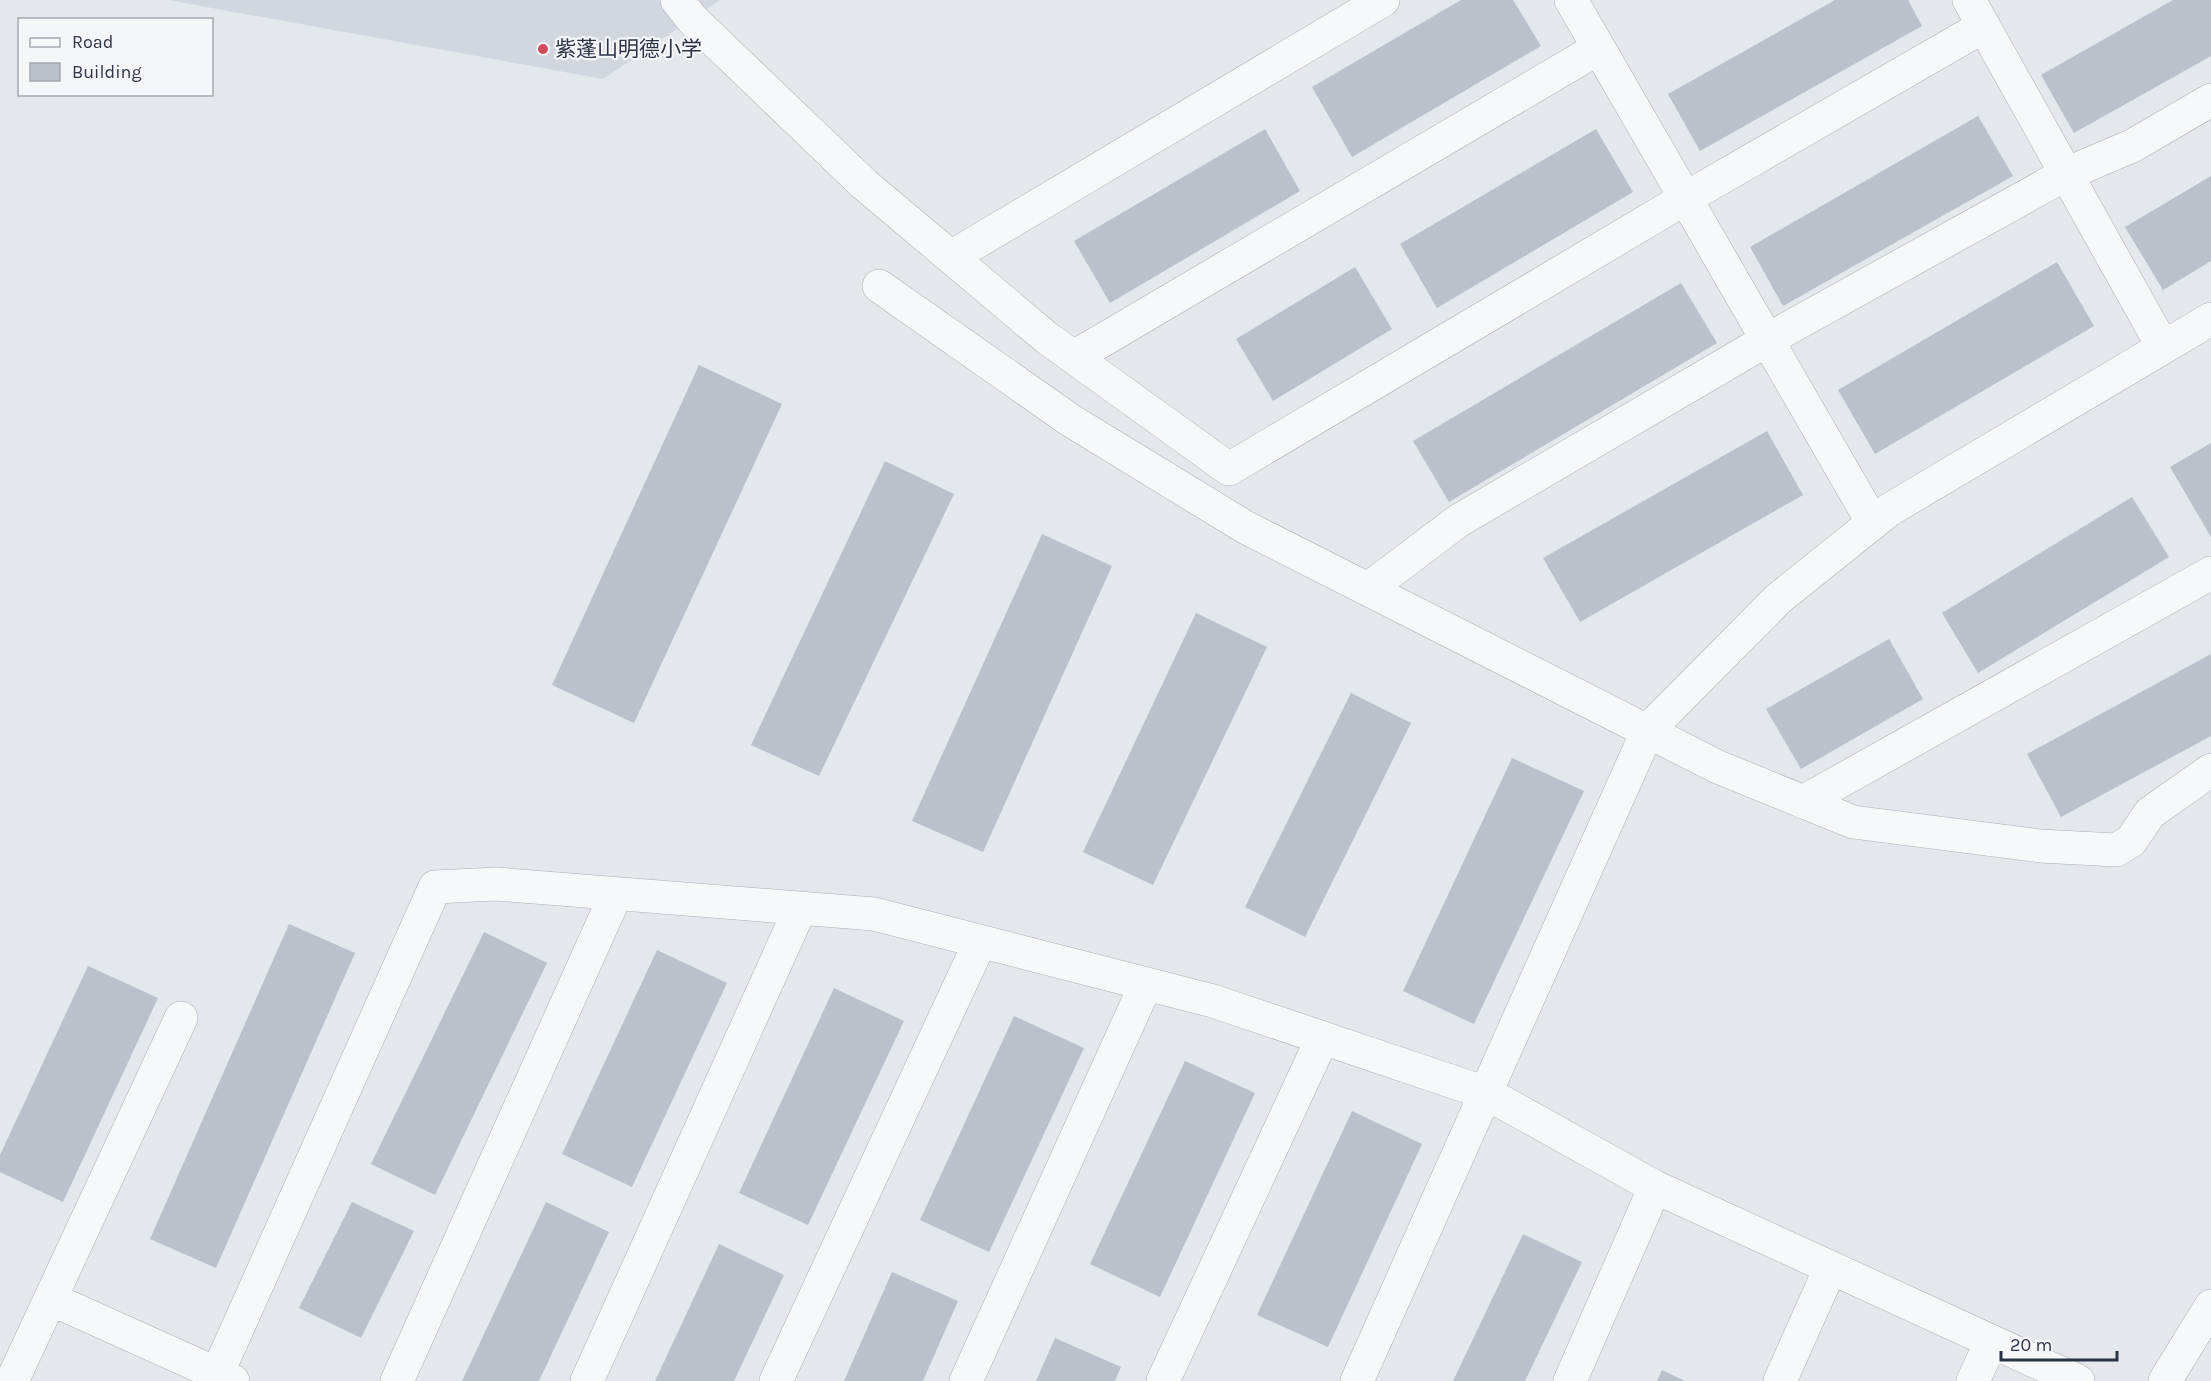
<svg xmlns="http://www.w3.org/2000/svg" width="2211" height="1381" font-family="Karla,'Noto Sans SC',sans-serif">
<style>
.built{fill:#d2d6de}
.building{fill:#bbc0ca}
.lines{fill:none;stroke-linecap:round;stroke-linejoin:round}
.street-casing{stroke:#a9aeb7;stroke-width:34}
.street{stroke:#f7f8fa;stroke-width:33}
.poi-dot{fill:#d1495b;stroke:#f4f6f9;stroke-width:2}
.labels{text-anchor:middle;stroke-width:4.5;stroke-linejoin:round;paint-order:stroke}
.poi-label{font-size:21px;fill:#2b3445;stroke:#f4f6f9;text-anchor:start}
</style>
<rect width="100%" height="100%" fill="#e4e7ec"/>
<path class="built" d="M168 0H720L603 79Z"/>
<path class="building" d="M1461 0H1513L1541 46 1352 157 1312 87Z
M1835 0H1908L1922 26 1700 151 1668 94Z
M2173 0H2211V56L2074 133 2041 75Z
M1978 116 2013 176 1783 306 1750 247Z
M1265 129 1300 191 1110 303 1074 241Z
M1596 129 1633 192 1437 308 1400 244Z
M2211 176V261L2163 290 2125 227Z
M2057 262 2094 326 1875 454 1838 390Z
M1355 267 1392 329 1273 401 1236 339Z
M1681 283 1717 343 1449 502 1413 441Z
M699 365 782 404 634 723 552 685Z
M1767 431 1803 495 1580 622 1543 558Z
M2211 443V537L2170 467Z
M885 461 954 494 819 776 751 745Z
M2132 497 2169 557 1978 673 1942 613Z
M1042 534 1112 566 983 852 912 821Z
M1196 613 1267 647 1153 885 1083 852Z
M1889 639 1923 699 1801 769 1766 709Z
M2211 654V736L2061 817 2027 754Z
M1351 693 1411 723 1305 937 1245 907Z
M1512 758 1584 791 1474 1024 1403 991Z
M289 924 355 953 216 1268 150 1239Z
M484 932 547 963 435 1195 371 1164Z
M657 950 727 983 632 1187 562 1154Z
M88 966 158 998 63 1202 0 1172V1155Z
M834 988 904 1021 808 1225 739 1193Z
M1014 1016 1084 1048 989 1252 920 1220Z
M1185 1061 1255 1093 1160 1297 1090 1264Z
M1352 1111 1422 1144 1328 1347 1257 1315Z
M352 1202 414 1231 361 1338 299 1308Z
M546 1202 609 1232 539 1381H462Z
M1523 1234 1582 1262 1525 1381H1453Z
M719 1244 784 1275 734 1381H655Z
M892 1272 958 1301 923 1381H844Z
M1055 1338 1121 1367 1115 1381H1036Z
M1662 1370 1685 1381H1657Z"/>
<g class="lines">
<defs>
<path id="street" d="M677 0 692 19 864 184 1047 338 1229 469 1686 198 1984 26
M1571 0 1873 523
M1969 0 2163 347
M953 256 1383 0
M879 286 1070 420 1245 527 1718 767 1853 822 2040 846 2116 850 2131 841 2150 813 2211 770
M1074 357 1599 48
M1368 589 1458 521 1767 340 2066 174 2132 146 2211 100
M1803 802 2211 573
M51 1299 233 1381
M217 1374 435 887 496 884 874 914 1213 1001 1486 1093 1655 1187 2078 1381
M12 1381 181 1018
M397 1381 616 894
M587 1381 800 909
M776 1381 980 942
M966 1381 1146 984
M1163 1381 1322 1039
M1357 1381 1648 730 1778 599 1889 510 2211 319
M1570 1381 1655 1187
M1780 1381 1830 1269
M1973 1381 1991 1342
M2165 1381 2211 1306"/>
</defs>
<use href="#street" class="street-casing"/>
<use href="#street" class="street"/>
</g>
<circle class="poi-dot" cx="543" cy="49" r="6"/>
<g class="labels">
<g class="poi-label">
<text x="555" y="56">紫蓬山明德小学</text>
</g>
</g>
<rect x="18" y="18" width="195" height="78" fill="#f4f6f9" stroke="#a4a8b1" stroke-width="1.5"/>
<rect x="30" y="38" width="30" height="9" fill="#f7f8fa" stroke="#a4a8b1" stroke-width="1.5"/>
<text x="72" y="48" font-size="18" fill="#2b3445">Road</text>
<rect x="30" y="63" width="30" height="18" fill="#bbc0ca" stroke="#a4a8b1" stroke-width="1.5"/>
<text x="72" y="78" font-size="18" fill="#2b3445">Building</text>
<path d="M2001 1351v9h116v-9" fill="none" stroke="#2b3445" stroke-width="3"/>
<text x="2010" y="1351" font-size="18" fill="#2b3445" stroke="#f4f6f9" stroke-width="4.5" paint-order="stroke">20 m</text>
</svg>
